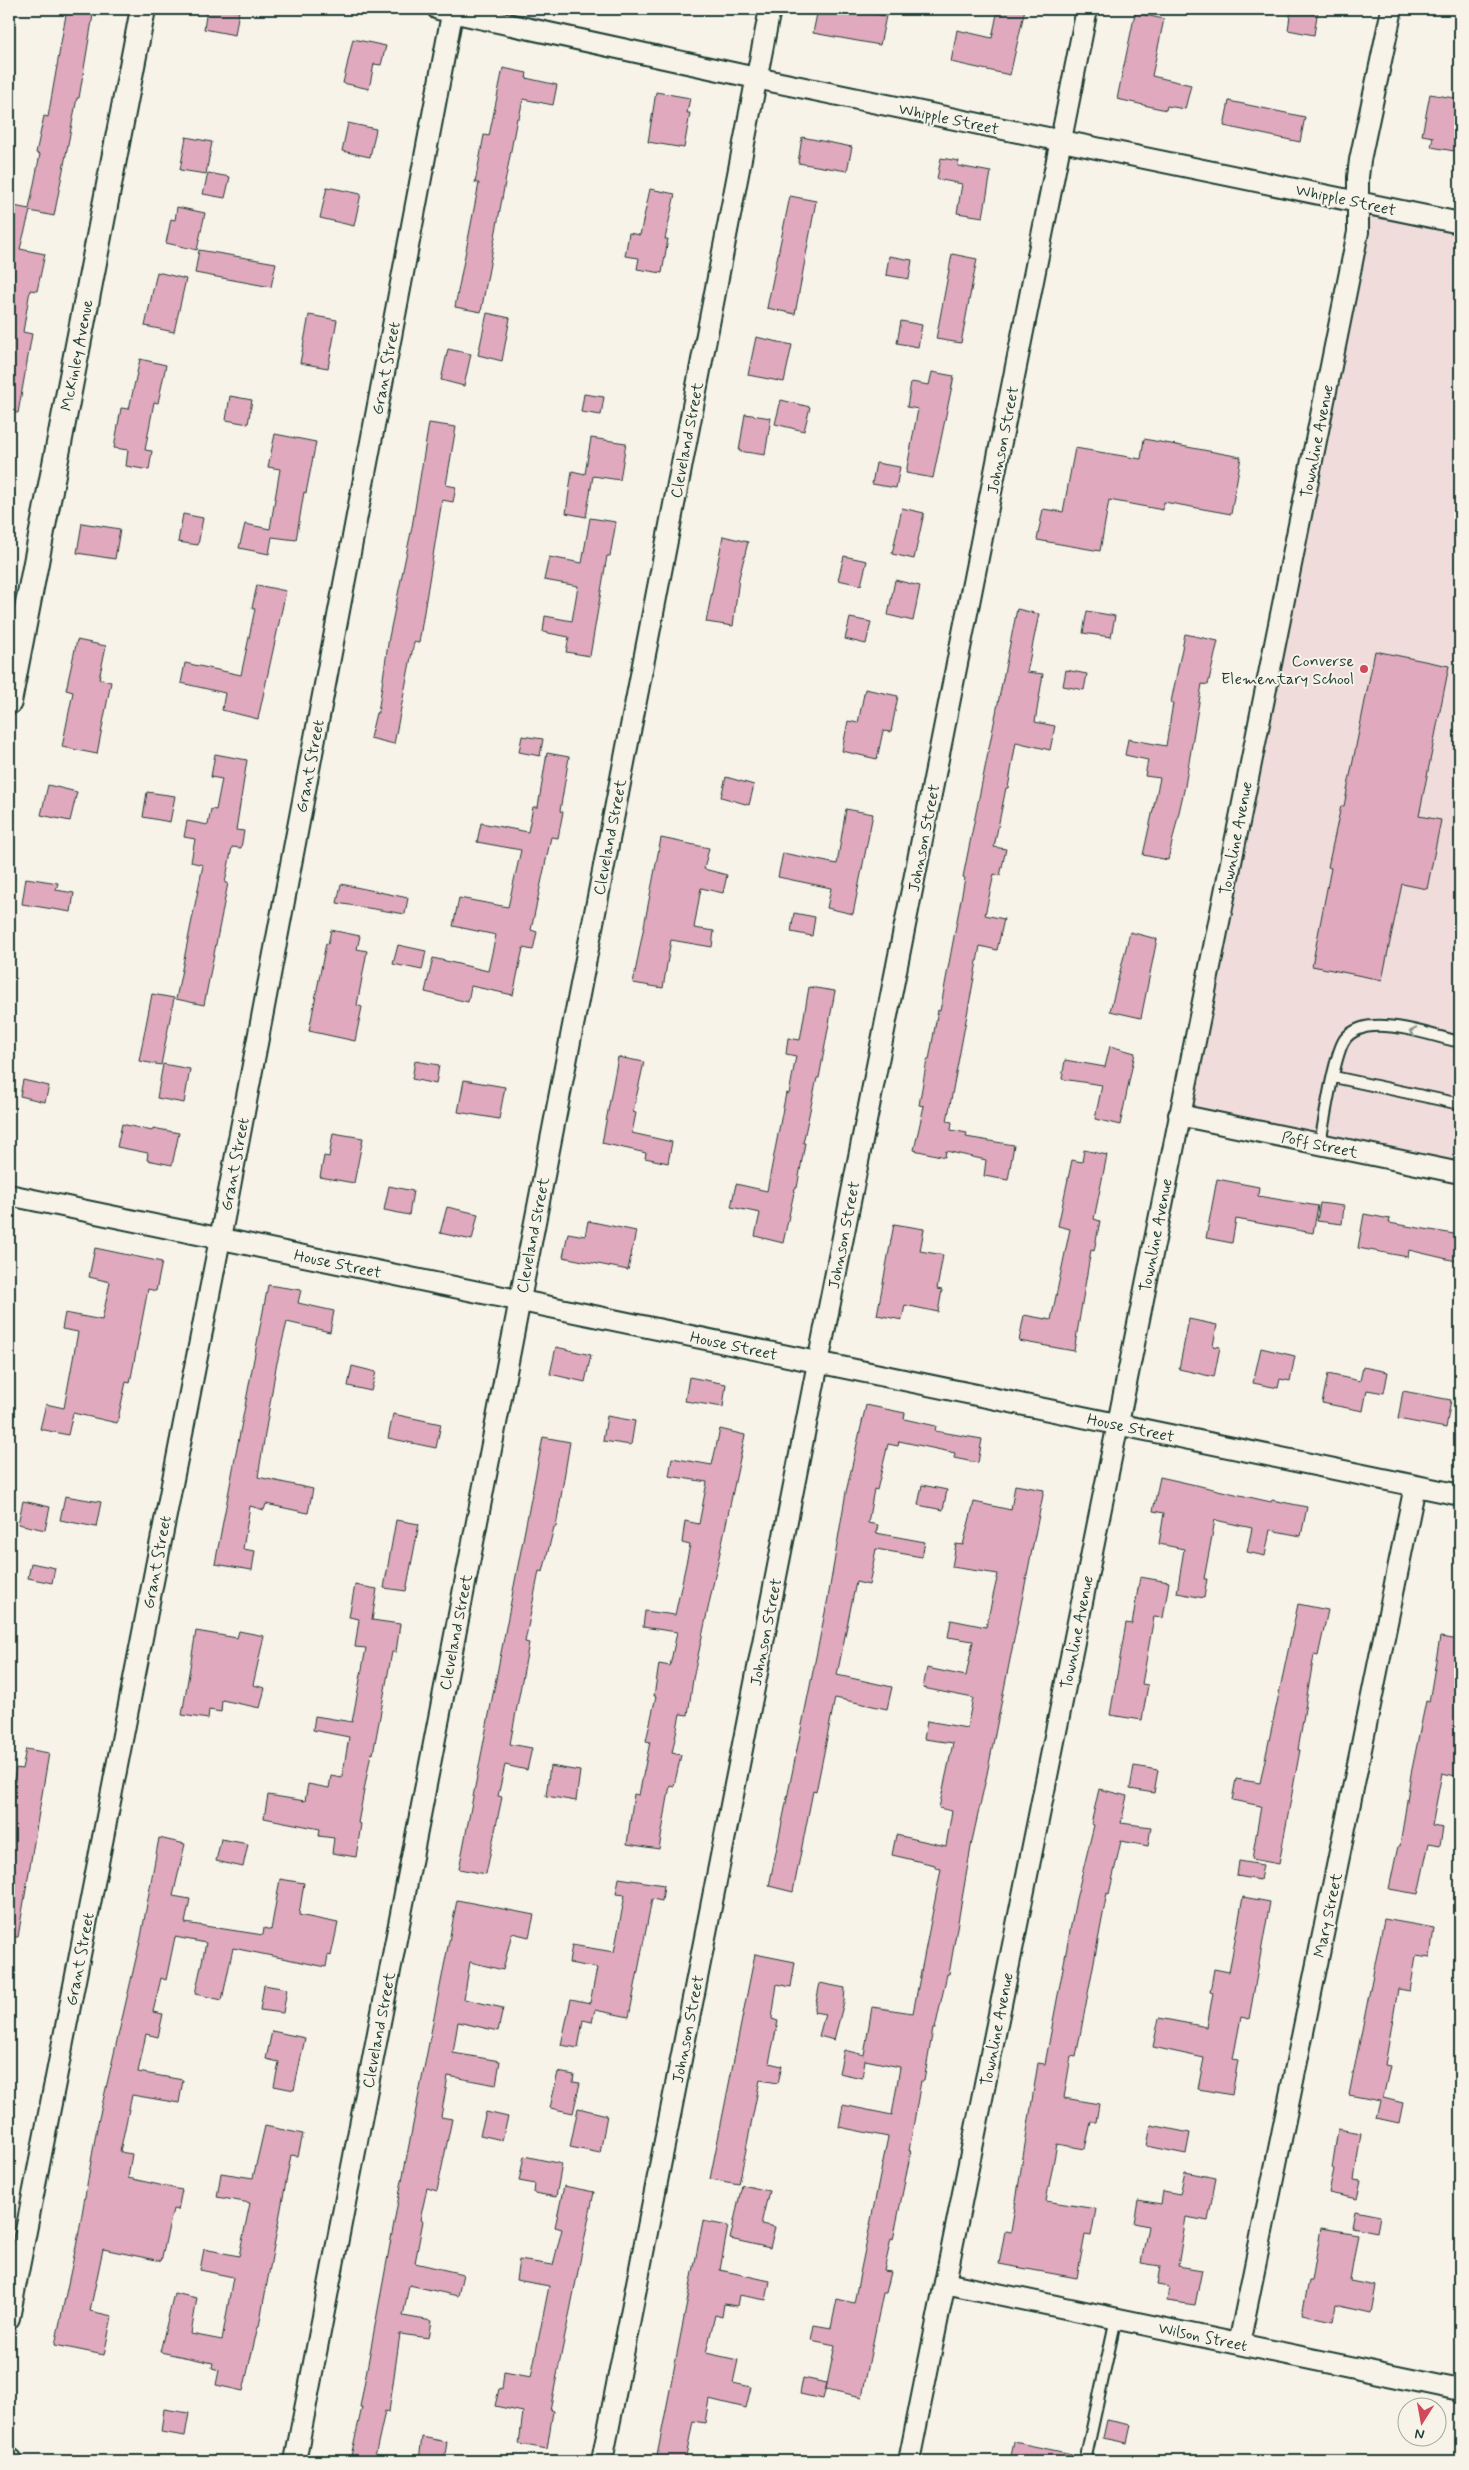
<svg xmlns="http://www.w3.org/2000/svg" width="1469" height="2470" font-family="Mynerve,sans-serif">
<style>
.built{fill:#f0dddb}
.building{fill:#e0a9be;stroke:#1f3d34}
.lines{fill:none;stroke-linecap:round;stroke-linejoin:round}
.service-casing{stroke:#1f3d34;stroke-width:14}
.minor-casing{stroke:#1f3d34;stroke-width:24}
.tertiary-casing{stroke:#1f3d34;stroke-width:28}
.service{stroke:#f7f3e8;stroke-width:10}
.minor{stroke:#f7f3e8;stroke-width:20}
.tertiary{stroke:#f7f3e8;stroke-width:24}
.oneway{stroke:#8b988e}
.poi-dot{fill:#d1495b;stroke:#f7f3e8;stroke-width:2}
.labels{text-anchor:middle;stroke-width:4;stroke-linejoin:round;paint-order:stroke}
.street-label{font-size:16px;fill:#1f3d34;stroke:#f7f3e8}
.poi-label{font-size:16px;fill:#1f3d34;stroke:#f7f3e8;text-anchor:end}
</style>
<rect width="100%" height="100%" fill="#f7f3e8"/>
<filter id="ink" filterUnits="userSpaceOnUse"><feTurbulence type="fractalNoise" baseFrequency=".02" numOctaves="2"/><feDisplacementMap in="SourceGraphic" scale="10" xChannelSelector="R" yChannelSelector="G"/><feConvolveMatrix kernelMatrix="1 2 1 2 8 2 1 2 1" color-interpolation-filters="sRGB"/></filter>
<g filter="url(#ink)">
<path class="built" d="M1359 202 1460 223V1173L1179 1115Z"/>
<path class="building" d="M67 9H94L79 98H77L54 216 30 211 20 249 45 254 37 291 30 290 23 332 32 334 18 413 9 412V299L14 272 9 271V205L29 209 40 154 36 153 44 116 48 117Z
M207 9 239 11 235 35 204 29Z
M818 9H844L886 16 880 45 813 33Z
M998 9H1025L1010 75 951 62 957 30 992 38Z
M1291 9H1318L1314 35 1288 30Z
M1135 13 1164 19 1152 76 1191 85 1185 109 1167 106 1166 110 1117 99Z
M353 39 386 46 381 65 374 64 369 89 343 83Z
M503 68 527 73 526 78 557 85 553 105 523 99 519 118H517L481 312 455 307 479 183H475L484 135 489 136Z
M656 92 690 98 687 113H690L684 148 648 142Z
M1430 94 1460 99V152L1431 147 1433 137 1422 135Z
M1229 101 1305 117 1300 142 1224 126Z
M348 123 376 129 370 157 342 151Z
M186 137 212 142 206 174 180 170Z
M802 137 852 147 847 171 798 163Z
M941 158 959 161 958 166 991 172 983 217 957 213 962 184 937 179Z
M208 173 230 177 225 198 203 194Z
M327 187 361 194 354 226 320 218Z
M650 189 675 194 665 239H668L662 273 637 269 639 258 625 256 629 233 640 235Z
M790 196 816 201 795 314 767 308Z
M177 207 205 213 197 250 166 243 171 219 175 220Z
M199 250 276 263 271 287 195 273Z
M952 254 977 259 961 343 936 339Z
M889 256 912 260 909 279 886 275Z
M157 272 186 279 174 332 145 326Z
M487 313 510 318 502 361 478 355Z
M309 315 337 320 328 368 300 363Z
M901 321 922 325 918 347 897 343Z
M756 337 792 345 784 382 748 375Z
M448 349 471 354 464 386 441 380Z
M140 359 166 365 158 403 154 402 145 450 152 451 149 470 126 466 128 450 114 448 121 408 129 409Z
M932 372 954 376 933 478 906 473 918 409 907 407 911 382 929 385Z
M584 394 604 397 601 415 581 412Z
M230 396 252 400 248 424 226 420Z
M781 400 810 407 804 431 775 424Z
M745 414 771 418 765 455 739 451Z
M429 423 456 427 446 485 456 487 453 502 442 500 419 643 414 642 394 744 370 738 376 713H378L389 637 412 527Z
M275 434 316 442 306 493 304 492 296 540 272 537 269 554 239 548 245 524 270 529 280 469 268 467Z
M591 438 626 443 620 480 593 476 586 517 566 513 572 471 585 474Z
M1144 439 1241 457 1231 514 1164 502 1163 510 1109 500 1100 551 1037 540 1043 509 1063 512 1075 448 1141 459Z
M876 463 900 467 896 488 872 484Z
M902 508 924 513 914 559 892 554Z
M183 514 203 518 198 545 178 542Z
M590 518 616 522 610 556H607L590 656 566 652 569 637 543 632 545 616 572 621 578 586 544 580 549 557 582 563Z
M82 523 120 529 115 559 77 553Z
M723 536 748 542 739 578 733 626 706 622Z
M844 556 867 561 861 585 838 580Z
M895 580 920 586 913 621 888 615Z
M257 585 286 591 258 719 222 710 225 693 181 683 185 663 241 675 255 609 252 608Z
M1017 609 1039 614 1027 672 1043 674 1035 722 1055 726 1050 750 1016 742 1008 788H1006L994 847 1006 849 1000 876 994 874 985 915 1004 919 997 950 980 946 947 1121 952 1122 951 1130 967 1133 966 1137 1014 1145 1008 1180 984 1176 986 1160 946 1151 945 1157 914 1150 924 1106 919 1105 927 1060H929L938 1010 940 1011 965 878 963 877Z
M1087 611 1115 616 1111 637 1083 633Z
M850 618 871 622 866 644 845 639Z
M1185 634 1218 641 1208 685 1202 684 1185 786 1168 860 1143 855 1160 778 1145 776 1148 760 1125 755 1128 739 1166 746 1173 703 1171 702Z
M77 640 106 646 99 679 111 682 97 754 62 747 73 692 66 690Z
M1375 651 1449 666 1419 816 1441 820 1427 889 1402 884 1382 980 1312 966 1331 868 1328 867 1341 806H1344Z
M1066 670 1087 674 1084 690 1063 686Z
M865 689 898 696 891 732 883 731 877 759 842 751 848 721 858 723Z
M522 736 543 739 540 756 519 752Z
M547 753 569 757 560 811 563 812 558 838 551 837 531 930 537 932 533 950 523 948 513 995 471 986 468 1002 425 992 433 958 488 971 496 935 453 926 459 898 508 907 521 850 477 842 481 823 528 832 533 807H538Z
M215 754 247 760 236 830 244 831 241 848 232 847 225 883H228L204 1005 176 999 203 865 191 862 195 839 184 837 187 821 208 825 211 809 216 810 222 779 211 777Z
M726 777 754 785 749 805 721 797Z
M48 785 77 792 70 821 41 815Z
M147 792 175 796 170 822 143 817Z
M846 809 873 814 853 914 827 908 831 888 778 877 783 853 837 864Z
M661 838 709 848 704 869 727 875 723 893 701 888 694 928 714 931 712 947 671 940 663 988 633 983Z
M26 878 58 883 56 890 74 893 71 912 22 904Z
M341 884 408 898 405 914 337 903Z
M794 913 815 917 812 936 791 932Z
M331 930 360 936 357 949 367 951 357 1005 362 1007 355 1041 309 1031 326 943 328 944Z
M1130 932 1157 939 1141 1018 1110 1011Z
M398 945 426 951 422 970 393 964Z
M809 987 835 991 819 1078H817L803 1143H805L797 1188H795L783 1243 755 1236 760 1213 731 1207 736 1184 767 1191 786 1093 789 1094 796 1056 786 1054 788 1038 800 1040Z
M152 994 174 998 161 1065 139 1061Z
M1110 1046 1135 1053 1120 1125 1095 1119 1102 1085 1062 1079 1065 1060 1105 1067Z
M618 1057 644 1062 633 1112 636 1113 632 1133 672 1142 668 1163 645 1158 646 1153 602 1143Z
M415 1061 439 1065 436 1084 412 1079Z
M163 1064 190 1069 184 1103 157 1098Z
M23 1080 49 1086 45 1102 20 1096Z
M464 1080 505 1087 499 1119 458 1112Z
M122 1124 152 1131 153 1128 179 1133 172 1165 147 1160 148 1153 117 1147Z
M333 1133 363 1138 354 1183 320 1177 324 1156 329 1157Z
M1084 1150 1107 1155 1094 1219 1100 1221 1094 1251 1091 1250 1074 1351 1019 1341 1024 1315 1051 1320 1070 1229 1058 1226 1072 1160 1082 1162Z
M1217 1179 1259 1187 1258 1196 1318 1206 1313 1233 1236 1219 1232 1243 1206 1238Z
M389 1186 413 1191 409 1215 384 1210Z
M1320 1203 1344 1206 1342 1224 1317 1221Z
M447 1207 478 1214 472 1240 440 1233Z
M1364 1214 1390 1219 1389 1223 1460 1235V1262L1409 1250 1408 1257 1358 1248Z
M588 1221 636 1231 628 1270 563 1257 568 1233 585 1236Z
M894 1224 924 1229 920 1251 943 1255 937 1289 942 1290 938 1312 905 1305 902 1320 877 1315Z
M95 1248 162 1262 156 1291 148 1289 130 1383 126 1382 117 1423 73 1413 68 1435 40 1429 46 1404 64 1408 78 1332 62 1329 65 1313 102 1320 110 1282 89 1277Z
M268 1285 301 1290 298 1303 334 1311 330 1332 287 1322 276 1367 258 1477 313 1489 308 1513 266 1504 264 1510 250 1506 243 1549 255 1551 252 1570 215 1564Z
M1189 1319 1217 1325 1213 1346 1220 1347 1214 1377 1179 1369Z
M556 1347 591 1355 585 1382 550 1374Z
M1261 1348 1295 1356 1290 1381 1280 1379 1278 1388 1253 1383Z
M352 1366 376 1372 371 1391 348 1386Z
M1363 1367 1388 1372 1384 1393 1367 1390 1363 1411 1322 1403 1328 1374 1360 1381Z
M689 1377 726 1384 723 1407 685 1401Z
M1403 1391 1451 1400 1446 1428 1398 1419Z
M866 1405 905 1413 904 1419 936 1426 935 1431 982 1439 978 1463 954 1458 955 1453 899 1441 898 1446 888 1444 877 1490 874 1489 868 1523 878 1525 876 1533 925 1542 922 1557 876 1549 869 1585 856 1582 837 1675 892 1687 887 1709 835 1698 816 1792 813 1791 793 1892 769 1886 828 1598 846 1492Z
M393 1414 441 1424 436 1448 388 1438Z
M607 1416 635 1421 631 1445 603 1441Z
M720 1429 745 1435 693 1679 688 1715 680 1714 672 1753 681 1755 674 1786 670 1785 659 1849 627 1844 634 1794 639 1795 650 1742 646 1741 656 1696H654L659 1664 670 1666 677 1632 643 1627 645 1611 675 1615 690 1545 682 1543 685 1521 699 1524 707 1482 669 1476 672 1458 712 1465Z
M543 1437 570 1442 556 1527H554L543 1572 539 1571 525 1642 529 1643 510 1744 532 1748 527 1770 505 1765 498 1796 502 1797 486 1874 459 1869Z
M1160 1477 1271 1502 1272 1500 1307 1507 1301 1536 1270 1530 1265 1556 1247 1552 1252 1528 1215 1520 1204 1579H1207L1204 1598 1177 1593 1184 1549 1159 1544 1164 1513 1153 1511Z
M922 1485 947 1490 943 1510 918 1505Z
M1015 1485 1044 1490 987 1774 972 1841 949 1974H947L935 2029H933L924 2081H921L909 2151H911L893 2240 891 2239 884 2271 891 2272 886 2293H883L862 2397 826 2389 835 2345 811 2340 814 2325 831 2328 837 2299 854 2303 888 2137 839 2127 843 2105 892 2115 900 2067 865 2060 862 2078 839 2073 844 2050 864 2055 872 2007 913 2013 941 1869 935 1868V1865L892 1855 896 1835 946 1846 952 1811 939 1808 953 1743 924 1739 927 1721 967 1728 973 1698 923 1688 927 1668 966 1676 973 1641 948 1637 951 1620 986 1627 998 1574 952 1567 956 1544 963 1545 974 1502 1011 1510Z
M65 1496 101 1502 96 1527 60 1520Z
M23 1501 50 1507 45 1530 18 1524Z
M396 1520 419 1524 406 1591 384 1588Z
M31 1563 55 1568 52 1583 28 1578Z
M1140 1577 1169 1582 1163 1618 1154 1617 1142 1684 1148 1685 1142 1720 1110 1715 1126 1623 1132 1624Z
M355 1585 377 1589 372 1620 400 1624 396 1652H392L373 1754 371 1753 358 1823 361 1824 356 1857 332 1853 334 1838 319 1836 320 1829 264 1818 268 1795 305 1801 308 1784 329 1788 331 1776 342 1778 349 1737 313 1730 315 1716 352 1722 366 1648 355 1647 359 1619 349 1617Z
M1298 1604 1328 1610 1318 1656 1314 1655 1298 1750H1300L1279 1864 1252 1859 1261 1806 1232 1800 1236 1779 1260 1783Z
M196 1631 237 1638 239 1631 264 1636 253 1685 265 1688 260 1708 222 1700 221 1712 209 1710 208 1719 182 1715Z
M1440 1637 1460 1640V1777L1442 1773 1432 1826 1443 1828 1440 1845 1429 1843 1418 1894 1389 1889 1398 1846H1400L1411 1774 1426 1701 1429 1702Z
M26 1749 49 1753 18 1937H9V1808L16 1768 22 1769Z
M550 1766 580 1771 576 1801 546 1796Z
M1134 1766 1158 1770 1154 1793 1130 1789Z
M1099 1789 1127 1796 1121 1823 1151 1827 1148 1846 1121 1841 1109 1894 1107 1893 1076 2057 1071 2056 1064 2098 1099 2104 1096 2122H1091L1085 2149 1057 2144 1046 2201 1096 2209 1091 2236 1085 2235 1077 2278 999 2264 1005 2231 1011 2232 1038 2063 1045 2064 1076 1899 1094 1825 1091 1824Z
M159 1838 185 1844 173 1896 190 1899 185 1923 263 1935 264 1928 271 1930 280 1879 304 1883 299 1915 338 1923 331 1956 328 1955 326 1967 233 1948 222 2000 195 1994 206 1943 175 1937 166 1980 161 1978 153 2012 163 2014 158 2037 146 2034 138 2072 183 2080 179 2103 132 2095 120 2152 132 2154 128 2178 182 2190 178 2210 173 2209 161 2261 103 2249 90 2311 112 2316 104 2355 55 2345 78 2237 97 2127 141 1937Z
M221 1839 248 1844 243 1867 216 1861Z
M1239 1861 1263 1865 1260 1880 1237 1876Z
M619 1878 664 1885 662 1901 652 1899 629 2017 595 2010 592 2022 583 2020 578 2048 561 2045 571 1999 590 2003 597 1968 569 1963 572 1945 614 1952 625 1895 616 1894Z
M1243 1897 1270 1902 1249 2019 1241 2017 1233 2059 1238 2060 1232 2095 1198 2089 1204 2058 1153 2047 1159 2018 1207 2027 1213 1993 1210 1992 1214 1969 1229 1972Z
M457 1900 534 1915 529 1937 512 1933 503 1970 470 1962 464 1999 503 2008 498 2031 458 2022 453 2053 500 2061 496 2085 448 2076 441 2117 452 2119 437 2191 427 2188 420 2220 423 2221 415 2263 463 2274 458 2296 409 2285 403 2316 432 2321 429 2338 400 2334 389 2412 385 2411 374 2461 351 2456 362 2407H360L398 2201Z
M1384 1919 1434 1928 1430 1958 1416 1956 1410 1991 1398 1989 1385 2065 1390 2066 1383 2098 1403 2103 1399 2123 1376 2118 1380 2101 1349 2095Z
M755 1954 795 1962 791 1987 777 1984 772 2019 778 2021 769 2063 782 2066 778 2083 760 2080 739 2184 710 2179Z
M820 1983 845 1988 844 2002 834 2040 819 2036 825 2014 814 2012Z
M264 1985 287 1989 283 2013 260 2010Z
M272 2031 305 2038 294 2090 274 2086 279 2062 266 2059Z
M558 2072 574 2075 573 2082 580 2083 573 2113 550 2108Z
M578 2108 607 2115 600 2153 570 2147Z
M486 2112 508 2117 502 2140 480 2135Z
M1151 2125 1190 2133 1186 2154 1147 2146Z
M265 2126 303 2134 298 2156 291 2155 259 2326H258L243 2391 216 2385 219 2370 212 2368 213 2363 160 2352 174 2293 197 2298 191 2334 222 2340 233 2277 200 2270 204 2249 239 2256 250 2203 217 2197 221 2173 253 2178Z
M1338 2129 1361 2133 1354 2180 1361 2181 1357 2199 1329 2193 1334 2169 1332 2168Z
M524 2156 562 2164 556 2197 534 2193 535 2184 519 2181Z
M1185 2172 1216 2178 1208 2221 1186 2217 1178 2266 1202 2270 1195 2305 1167 2301 1169 2287 1157 2285 1160 2266 1141 2263 1148 2226 1134 2223 1138 2200 1161 2204 1163 2191 1180 2194Z
M742 2185 769 2191 761 2224 775 2227 770 2248 730 2239Z
M564 2186 594 2192 550 2410 553 2411 547 2449 519 2444 523 2412 495 2406 499 2389 502 2390 504 2372 531 2377 549 2286 516 2280 519 2260 553 2265 562 2229 555 2227Z
M1355 2211 1380 2216 1377 2232 1352 2227Z
M703 2221 728 2226 720 2270 770 2281 766 2300 739 2295 737 2306 724 2304 722 2317 715 2315 706 2353 738 2360 733 2383 751 2387 746 2408 709 2399 705 2423 693 2421 685 2461H656Z
M1321 2228 1358 2234 1350 2281 1376 2286 1371 2313 1336 2305 1333 2321 1302 2314 1309 2281H1312Z
M803 2378 827 2383 823 2399 800 2394Z
M164 2409 189 2413 185 2436 161 2432Z
M1107 2420 1131 2425 1127 2443 1103 2438Z
M422 2437 447 2442 444 2461 419 2460Z
M1014 2442 1072 2454 1071 2461H1010Z"/>
<g class="lines">
<defs>
<path id="service" d="M1334 1077 1460 1104
M1320 1144C1324 1122 1334 1054 1345 1039 1351 1031 1364 1026 1373 1026 1401 1024 1433 1036 1460 1042
M1085 2461 1116 2318"/>
<path id="minor" d="M438 9 756 78 1460 223
M1179 1115 1460 1173
M9 1195 1460 1495
M945 2283 1460 2390
M9 2318 220 1239 453 9
M1239 2344 1415 1486
M295 2461 770 9
M602 2461 818 1363 1087 9
M909 2461 1358 232V177L1360 160 1392 9"/>
<path id="tertiary" d="M9 702 143 9
M9 2461H10"/>
</defs>
<use href="#service" class="service-casing"/>
<use href="#minor" class="minor-casing"/>
<use href="#tertiary" class="tertiary-casing"/>
<use href="#service" class="service"/>
<use href="#minor" class="minor"/>
<use href="#tertiary" class="tertiary"/>
</g>
<defs><path id="oneway-chevron" d="M-2-3.5L2.5 0L-2 3.5" fill="none" stroke-width="1.6" stroke-linecap="round" stroke-linejoin="round" transform="scale(1.25)"/></defs>
<use class="oneway" href="#oneway-chevron" transform="translate(1413 1032) rotate(-168)"/>
</g>
<circle class="poi-dot" cx="1364" cy="669" r="5"/>
<g class="labels">
<g class="street-label">
<text transform="translate(949 118) rotate(12)" y="6">Whipple Street</text>
<text transform="translate(1346 199) rotate(12)" y="6">Whipple Street</text>
<text transform="translate(76 355) rotate(-79)" y="6">McKinley Avenue</text>
<text transform="translate(385 368) rotate(-79)" y="6">Grant Street</text>
<text transform="translate(686 440) rotate(-79)" y="6">Cleveland Street</text>
<text transform="translate(1002 440) rotate(-79)" y="6">Johnson Street</text>
<text transform="translate(1316 441) rotate(-79)" y="6">Townline Avenue</text>
<text transform="translate(309 766) rotate(-79)" y="6">Grant Street</text>
<text transform="translate(609 837) rotate(-79)" y="6">Cleveland Street</text>
<text transform="translate(923 838) rotate(-79)" y="6">Johnson Street</text>
<text transform="translate(1235 838) rotate(-79)" y="6">Townline Avenue</text>
<text transform="translate(1320 1144) rotate(12)" y="6">Poff Street</text>
<text transform="translate(234 1164) rotate(-79)" y="6">Grant Street</text>
<text transform="translate(532 1235) rotate(-79)" y="6">Cleveland Street</text>
<text transform="translate(843 1235) rotate(-79)" y="6">Johnson Street</text>
<text transform="translate(1155 1235) rotate(-79)" y="6">Townline Avenue</text>
<text transform="translate(338 1263) rotate(12)" y="6">House Street</text>
<text transform="translate(734 1345) rotate(12)" y="6">House Street</text>
<text transform="translate(1131 1427) rotate(12)" y="6">House Street</text>
<text transform="translate(156 1562) rotate(-79)" y="6">Grant Street</text>
<text transform="translate(455 1632) rotate(-79)" y="6">Cleveland Street</text>
<text transform="translate(765 1632) rotate(-79)" y="6">Johnson Street</text>
<text transform="translate(1076 1632) rotate(-79)" y="6">Townline Avenue</text>
<text transform="translate(1327 1915) rotate(-78)" y="6">Mary Street</text>
<text transform="translate(79 1959) rotate(-79)" y="6">Grant Street</text>
<text transform="translate(687 2029) rotate(-79)" y="6">Johnson Street</text>
<text transform="translate(996 2029) rotate(-79)" y="6">Townline Avenue</text>
<text transform="translate(378 2030) rotate(-79)" y="6">Cleveland Street</text>
<text transform="translate(1203 2336) rotate(12)" y="6">Wilson Street</text>
</g>
<g class="poi-label">
<text x="1354" y="666">Converse<tspan x="1354" dy="18">Elementary School</tspan></text>
</g>
</g>
<rect width="1469" height="2470" fill="none" stroke="#f7f3e8" stroke-width="30"/>
<rect x="15" y="15" width="1439" height="2440" fill="none" stroke="#1f3d34" stroke-width="2" filter="url(#ink)"/>
<g transform="translate(1422 2422) rotate(191)"><circle r="24" fill="#f7f3e8" stroke="#a1aaa0"/>
<path d="M0-4L9 19L0 12L-9 19Z" fill="#d1495b"/>
<text y="-8" font-size="14" font-weight="bold" text-anchor="middle" fill="#1f3d34">N</text>
</g>
</svg>
